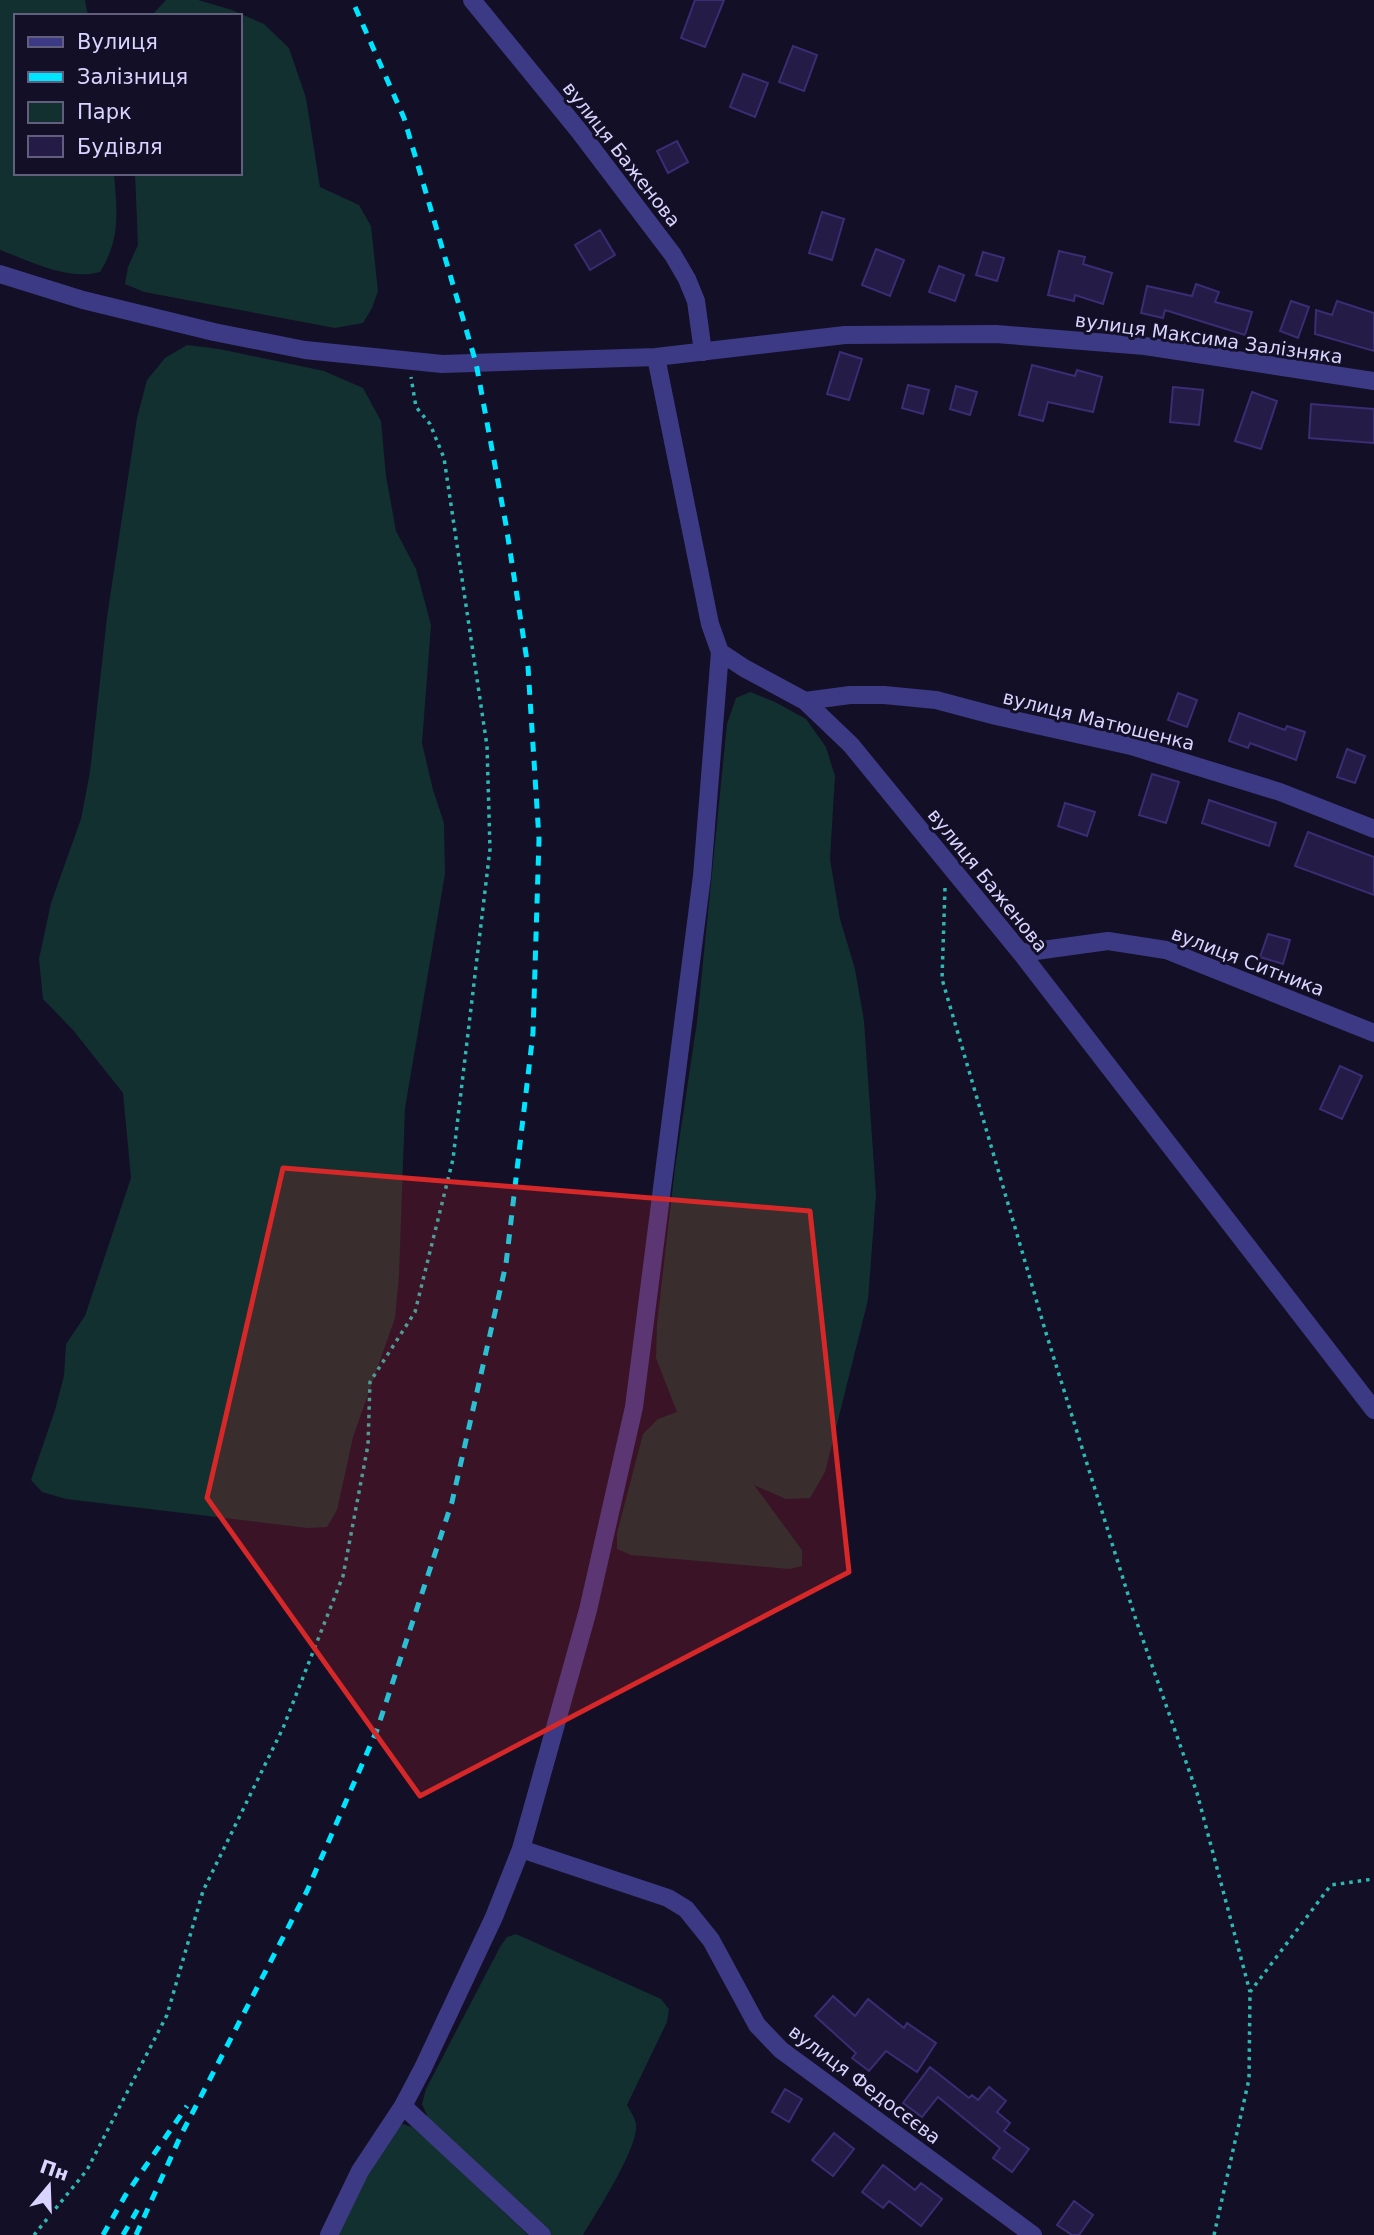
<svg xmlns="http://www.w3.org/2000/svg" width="1374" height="2235" font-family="'DejaVu Sans',sans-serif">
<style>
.green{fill:#12302f}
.building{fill:#241b47;stroke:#3b2d73;stroke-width:2}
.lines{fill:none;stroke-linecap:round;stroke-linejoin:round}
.path{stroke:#2fb8b0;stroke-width:3.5;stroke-dasharray:3.5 5;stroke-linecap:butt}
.minor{stroke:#3d3a85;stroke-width:18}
.rail{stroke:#00e5ff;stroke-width:5;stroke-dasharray:10 9;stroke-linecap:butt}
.marked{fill:#d62828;fill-opacity:0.2;stroke:#d62828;stroke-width:5;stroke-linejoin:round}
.labels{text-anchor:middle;stroke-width:6;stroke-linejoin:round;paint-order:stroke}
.street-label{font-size:19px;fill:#d9d4ff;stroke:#130f26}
</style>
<rect width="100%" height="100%" fill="#130f26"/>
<path class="green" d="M0 0H85L88 16H16V173H114C117 212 121 238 100 272 66 281 31 261 0 250Z
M166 0H198L232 10 264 24 289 48 306 98 320 187 359 205 371 226 378 291 372 308 363 323 335 328 144 292 125 284 128 267 138 245 135 173H240V16H151Z
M187 345 219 349 324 371 363 388 381 421 386 476 396 531 416 569 431 625 422 743 433 790 444 823 445 874 405 1108 399 1275 395 1318 353 1437 337 1510 327 1527 308 1528 66 1499 42 1492 31 1480 55 1410 64 1376 66 1344 85 1316 131 1178 123 1093 73 1030 43 999 39 959 51 903 81 819 90 772 107 617 137 418 147 380 165 358Z
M750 692 775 702 806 719 826 747 835 776 830 859 840 919 855 969 864 1021 876 1195 868 1300 825 1472 810 1498 786 1499 754 1485 802 1550V1566L790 1569 631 1555 617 1549V1533L643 1434 658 1419 677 1412 656 1358 657 1324 675 1168 697 1022 727 724 736 698Z
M516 1934 661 1999 669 2009 667 2022 627 2105C630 2111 636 2119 636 2125 638 2149 596 2213 583 2235H551L547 2233 429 2120 422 2104 426 2089 500 1947 507 1937Z
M403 2124 412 2127 434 2146 528 2235H339C348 2212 385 2135 403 2124Z"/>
<path class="building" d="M695 0H724L705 47 681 38Z
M793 46 817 55 804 91 779 82Z
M743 74 768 83 755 117 730 107Z
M677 141 688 162 668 173 657 151Z
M822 212 844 219 832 260 809 253Z
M600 230 615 255 590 270 575 245Z
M876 249 904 260 890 296 862 285Z
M1059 251 1085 257 1083 264 1112 273 1103 304 1075 295 1074 301 1048 295Z
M983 252 1004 258 997 281 976 275Z
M939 266 964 275 955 301 929 292Z
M1196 284 1219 292 1215 302 1252 312 1245 335 1165 310 1163 318 1141 313 1147 286 1192 296Z
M1291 301 1309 307 1298 338 1280 331Z
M1337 301 1374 313V351L1315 334 1316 310 1332 315Z
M840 352 862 359 849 400 827 394Z
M1032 365 1075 376 1077 370 1102 377 1093 412 1048 402 1043 421 1019 415Z
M908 385 929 390 923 414 902 408Z
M956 386 977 392 970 415 950 409Z
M1173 387 1203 390 1199 425 1170 422Z
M1252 392 1277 401 1261 449 1235 441Z
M1311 404 1374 409V443L1309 438Z
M1178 693 1197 700 1187 727 1168 720Z
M1239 713 1285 730 1287 726 1305 732 1296 760 1250 743 1248 748 1229 741Z
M1347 749 1365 756 1355 783 1337 777Z
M1152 774 1179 782 1166 823 1139 815Z
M1209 800 1276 823 1269 846 1202 823Z
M1065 803 1095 812 1087 836 1058 826Z
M1308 832 1374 857V895L1295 866Z
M1268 934 1290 940 1283 964 1260 957Z
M1340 1066 1362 1076 1342 1119 1320 1109Z
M833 1996 855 2016 868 1999 904 2028 907 2023 936 2043 917 2072 886 2051 869 2071 852 2058 856 2053 815 2016Z
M930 2067 969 2098 972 2095 978 2100 989 2087 1006 2101 997 2112 1010 2123 1004 2131 1029 2149 1012 2172 993 2158 1000 2148 938 2097 922 2117 903 2103Z
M785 2089 802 2099 789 2122 772 2112Z
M834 2133 854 2149 833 2176 812 2160Z
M883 2165 915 2190 921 2183 942 2199 921 2226 889 2201 883 2208 862 2192Z
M1074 2201 1093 2215 1079 2235H1072L1057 2225Z"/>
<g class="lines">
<path class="path" d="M945 888 942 979 1046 1333 1136 1620 1197 1793 1250 1992
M34 2235 87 2170 167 2015 203 1891 283 1728 343 1576 368 1445 370 1382 415 1312 453 1159 490 849 487 746 444 458 430 424 416 407 411 377
M1214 2235 1249 2079 1250 1992 1331 1885 1374 1879"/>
<path class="minor" d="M472 0 579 131 673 255 687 279 696 301 703 352
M0 274 83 300 214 332 305 350 442 364 656 357 845 335 996 334 1145 346 1374 381
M656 357 710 624 720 652 744 668 805 701 851 745 1021 953 1374 1410
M805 701 850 695H884L936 700 996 716 1131 746 1280 792 1374 829
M1021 953 1108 941 1166 950 1374 1033
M521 1849 668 1898 686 1909 711 1940 757 2025 781 2050 1033 2235
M403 2106 542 2235
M329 2235 360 2171 403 2106 423 2068 494 1917 521 1849 588 1610 634 1407 702 876 720 652"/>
<path class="rail" d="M103 2235 125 2196 187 2106
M123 2235 142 2202
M136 2235 181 2135 307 1891 377 1730 452 1502 506 1264 533 1033 539 839 528 667 506 525 476 363 404 118 352 0"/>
</g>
<path class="marked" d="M283 1168 810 1211 849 1572 420 1796 207 1498Z"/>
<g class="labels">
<g class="street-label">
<text transform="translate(622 154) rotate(52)" y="7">вулиця Баженова</text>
<text transform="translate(1209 338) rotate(8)" y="7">вулиця Максима Залізняка</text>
<text transform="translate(1099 720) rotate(14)" y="7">вулиця Матюшенка</text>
<text transform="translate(988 880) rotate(51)" y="7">вулиця Баженова</text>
<text transform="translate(1248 961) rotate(21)" y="7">вулиця Ситника</text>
<text transform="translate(865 2084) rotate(37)" y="7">вулиця Федосєєва</text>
</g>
</g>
<rect x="14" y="14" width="228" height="161" fill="#130f26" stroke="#625e7d" stroke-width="2"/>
<rect x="28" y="37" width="35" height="10" fill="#3d3a85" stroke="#625e7d" stroke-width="2"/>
<text x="77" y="49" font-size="21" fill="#d9d4ff">Вулиця</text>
<rect x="28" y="72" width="35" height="10" fill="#00e5ff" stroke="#625e7d" stroke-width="2"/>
<text x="77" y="84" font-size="21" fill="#d9d4ff">Залізниця</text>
<rect x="28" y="102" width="35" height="21" fill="#12302f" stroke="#625e7d" stroke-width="2"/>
<text x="77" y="119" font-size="21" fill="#d9d4ff">Парк</text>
<rect x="28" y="136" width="35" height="21" fill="#241b47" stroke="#625e7d" stroke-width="2"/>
<text x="77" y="154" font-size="21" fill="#d9d4ff">Будівля</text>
<g transform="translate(49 2186) rotate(19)" stroke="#130f26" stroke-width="5" paint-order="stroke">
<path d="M0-5L12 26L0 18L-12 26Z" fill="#d9d4ff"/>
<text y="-10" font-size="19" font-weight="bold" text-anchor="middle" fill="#d9d4ff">Пн</text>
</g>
</svg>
